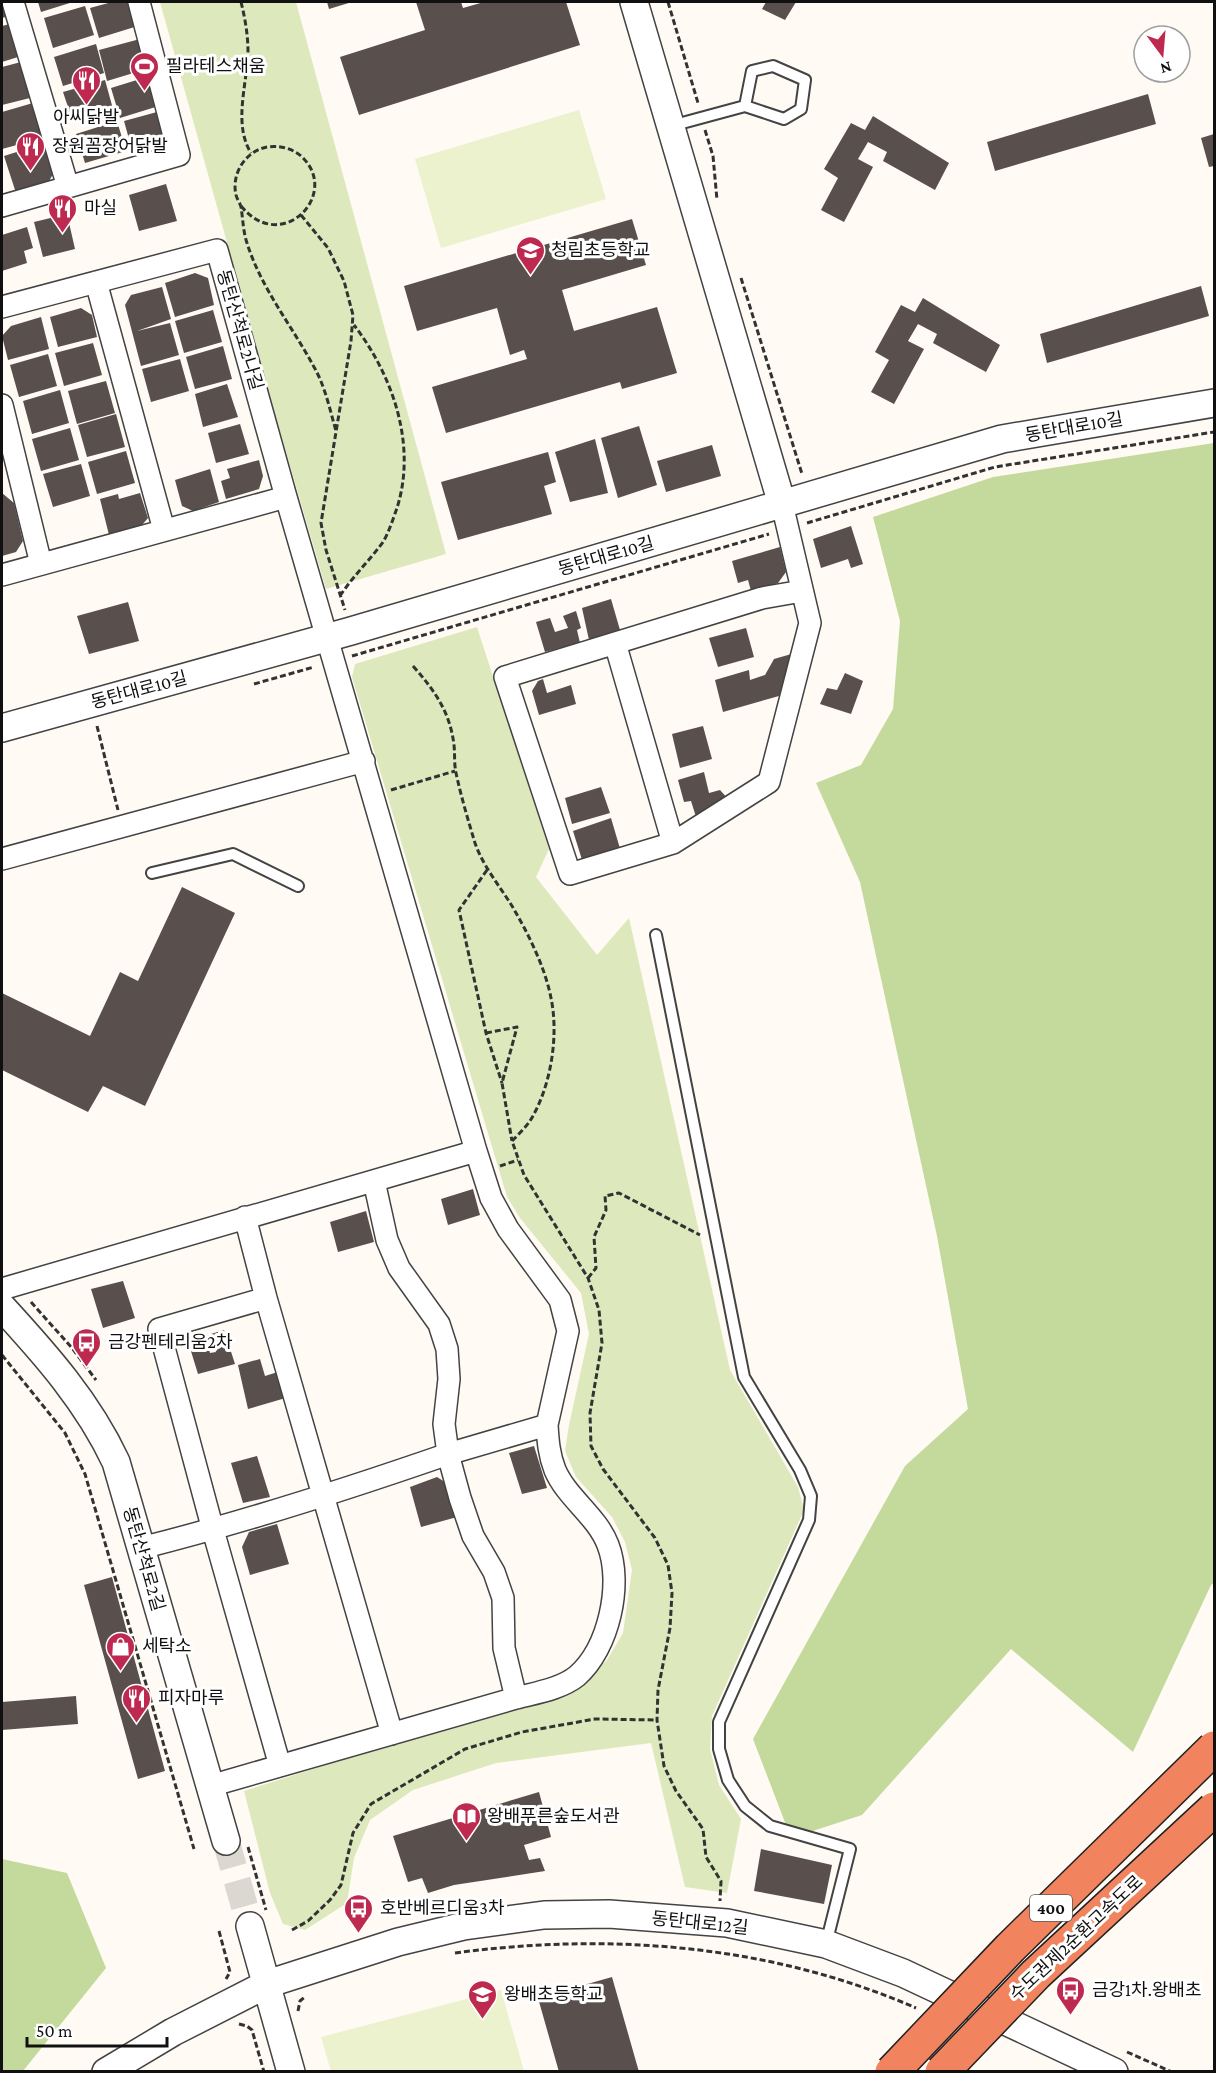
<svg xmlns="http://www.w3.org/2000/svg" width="1216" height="2073" font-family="'Crimson Pro','Noto Sans KR',serif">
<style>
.green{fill:#dde9bd}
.forest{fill:#c4da9c}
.pitch{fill:#ecf1ce}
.building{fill:#594f4c}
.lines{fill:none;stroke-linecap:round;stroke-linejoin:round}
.tertiary-tunnel{stroke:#dbd7d1;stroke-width:27;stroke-dasharray:27 14;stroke-linecap:butt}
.service-casing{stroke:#434343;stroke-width:14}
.minor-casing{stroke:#434343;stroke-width:24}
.tertiary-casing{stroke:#434343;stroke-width:30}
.path{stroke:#323232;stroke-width:3;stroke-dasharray:6 3;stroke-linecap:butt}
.service{stroke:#fff;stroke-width:10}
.minor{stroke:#fff;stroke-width:21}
.tertiary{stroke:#fff;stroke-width:27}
.motorway-bridge-casing{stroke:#212121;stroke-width:36;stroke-linecap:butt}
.motorway-bridge{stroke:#f1845f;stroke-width:33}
.labels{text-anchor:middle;stroke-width:6;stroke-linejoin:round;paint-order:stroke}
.shield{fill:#fff;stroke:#585858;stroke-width:1.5}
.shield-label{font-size:16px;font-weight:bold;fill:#101010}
.poi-label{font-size:18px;fill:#101010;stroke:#fff;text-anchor:start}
.street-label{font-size:18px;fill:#101010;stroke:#fff}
</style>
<rect width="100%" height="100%" fill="#fffaf3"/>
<path class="green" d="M160 2H296L446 554 326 589 272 404Z
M477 627 549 849 536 877 597 955 629 918 730 1370 798 1487 804 1510 712 1716 710 1749 719 1785 741 1819 727 1893 685 1887 651 1743 496 1763 413 1790 370 1820 354 1858 347 1903 305 1930 283 1924 270 1893 244 1791 584 1683 607 1660 623 1633 632 1570 625 1542 612 1517 576 1477 565 1451 569 1425 589 1334 581 1293 520 1218 507 1197 352 677 355 664Z"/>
<path class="forest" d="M1214 443V1583L1211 1585 1133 1752 1011 1649 862 1815 791 1838 753 1739 905 1466 968 1409 937 1236 860 882 816 783 861 765 893 709 900 621 873 517 993 477Z
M2 1859 67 1873 106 1968 23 2071H2Z"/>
<path class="pitch" d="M579 110 606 199 441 248 415 159Z
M501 1990 524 2071H331L321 2037Z"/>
<path class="building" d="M2 2H4L9 16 2 18Z
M38 2H73L41 12Z
M112 2H133L141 25 99 38 90 8Z
M327 2H352L329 9Z
M416 2H461L463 8 484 2H566L580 45 359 115 340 57 425 30Z
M766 2H796L785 20 762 9Z
M85 6 94 35 53 48 44 18Z
M10 24 18 57 2 62V26Z
M140 39 150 68 107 81 99 50Z
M96 44 104 73 63 86 54 57Z
M21 62 30 98 2 105V67Z
M153 75 162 105 120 118 111 88Z
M105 80 113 109 73 122 63 92Z
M1148 94 1156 124 995 171 987 142Z
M33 103 43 138 2 149V112Z
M157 112 163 134 158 142 132 150 124 121Z
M873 116 949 163 935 190 883 161 887 152 868 142 858 159 873 167 844 222 821 210 838 178 824 169 851 123 865 130Z
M117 121 126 151 85 163 76 134Z
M1214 134V166L1209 167 1201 138Z
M23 150 25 156 46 150 53 174 48 183 16 193 4 156Z
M166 184 177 221 139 231 129 195Z
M67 214 75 249 43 257 34 222Z
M632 219 646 265 562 290 574 331 657 307 677 373 622 389 620 382 446 433 432 387 527 359 524 350 510 355 497 308 417 331 404 286Z
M27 227 33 248 24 251 27 263 2 271V235Z
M195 273 208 278 214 305 175 317 165 283Z
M1201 286 1209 316 1047 363 1040 334Z
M162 287 171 319 137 331 170 323 179 355 141 366 125 305 131 295Z
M923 298 1000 345 986 372 933 343 937 334 918 324 908 341 924 349 894 404 871 392 889 360 875 352 901 305 915 312Z
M81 308 92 315 97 337 58 347 50 317Z
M213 310 222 342 184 353 175 321Z
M41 317 49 349 8 360 2 336 11 326Z
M93 343 102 375 64 386 55 353Z
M223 346 232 379 195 389 186 357Z
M48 354 57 386 19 397 10 365Z
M180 359 189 391 151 402 142 369Z
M106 381 115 413 77 424 68 391Z
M227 384 238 417 203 427 195 394Z
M60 390 69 423 32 434 23 401Z
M116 414 125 447 87 457 78 425Z
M240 424 249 454 216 463 208 433Z
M639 426 657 485 618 498 601 438Z
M70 428 79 460 41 471 32 439Z
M595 439 608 493 570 502 555 452Z
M712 445 721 476 666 492 657 461Z
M126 451 135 483 97 494 88 462Z
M548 452 556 482 544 486 552 514 458 540 441 482Z
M259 460 263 476 259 489 226 499 221 481 230 478 227 469Z
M81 464 90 496 53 507 43 474Z
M210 469 219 502 193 511 182 506 175 480Z
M2 493 14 503 23 541 16 552 2 556Z
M140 493 148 518 142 525 109 535 100 499 118 494 119 499Z
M851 526 863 564 851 568 848 559 821 568 813 539Z
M780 547 786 572 778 583 751 591 748 580 738 583 732 561Z
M611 599 620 630 589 640 582 608Z
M128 602 139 641 89 654 77 616Z
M576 611 581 628 577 630 580 643 545 652 536 622 550 618 555 632 568 628 563 616Z
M746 628 754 657 718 667 709 638Z
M795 653 779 696 723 712 715 680 749 670 750 680 765 675 774 659Z
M845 673 863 681 851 714 820 704 827 688 837 690Z
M543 679 547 693 571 685 576 704 539 715 532 691 538 681Z
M703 726 712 759 680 768 672 734Z
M704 772 709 793 720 790 729 800 697 820 691 801 684 802 678 780Z
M601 787 610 813 572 824 565 798Z
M611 818 621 852 583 863 573 831Z
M182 887 235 913 145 1106 103 1086 88 1112 2 1070V993L90 1036 120 972 138 981Z
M473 1189 480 1215 448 1225 441 1199Z
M366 1211 374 1242 338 1252 330 1222Z
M123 1281 135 1318 103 1328 91 1289Z
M224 1330 235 1364 198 1374 190 1348 207 1343 210 1353 216 1352 211 1334Z
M260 1359 265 1376 281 1371 289 1397 248 1409 238 1365Z
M534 1446 547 1488 522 1494 509 1453Z
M257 1456 270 1497 243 1503 231 1463Z
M437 1477 448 1484 457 1517 421 1527 410 1487Z
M277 1524 289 1564 250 1575 242 1547 249 1532Z
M112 1577 165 1771 138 1779 84 1585Z
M76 1696 78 1724 2 1730V1702Z
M539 1792 551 1837 524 1845 529 1860 540 1858 545 1871 454 1885 428 1893 422 1878 408 1882 393 1836Z
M761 1849 832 1865 824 1904 754 1891Z
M612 1977 639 2072H559L538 1998Z"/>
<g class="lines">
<path class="tertiary-tunnel" d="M226 1841 250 1926"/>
<defs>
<path id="service" d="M671 126 745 106 784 119 801 109 805 80 773 66 752 71 745 106
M152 873 233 854 298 886
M656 935 744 1377 800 1470 811 1496 809 1520 719 1722V1749L728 1780 745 1806 770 1826 850 1849 826 1944"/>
<path id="minor" d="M13 2 68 187
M2 206 179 155 139 2
M96 282 164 530
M2 307 217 250 286 497 476 1151 2 1289
M2 405 41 564
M782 504 810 623 769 782 673 843 570 874 505 677 762 598 802 591
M2 575 286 497
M615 643 673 843
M2 859 364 761
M245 1217 266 1298 392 1734
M266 1298 159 1329 213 1530 280 1766
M141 1548C245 1522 347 1489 448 1454L444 1424 449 1379 447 1349 439 1324 399 1268 387 1240 374 1181
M516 1698C535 1693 561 1689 577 1676 609 1648 623 1584 608 1545 597 1516 567 1498 555 1470 549 1455 548 1441 547 1425
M210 1786 516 1698 504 1648 503 1598 494 1572 473 1536 460 1498 448 1454 547 1425 568 1331 560 1300 508 1229 491 1198 476 1151"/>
<path id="tertiary" d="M634 2 782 504
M2 728 351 631 1002 439 1214 403
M2 1307C46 1355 88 1402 116 1462L226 1841
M250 1926 291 2072
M106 2072 173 2032 267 1984 398 1942 464 1926 544 1915 609 1914 727 1923 826 1944 903 1973 1114 2072"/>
</defs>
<use href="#service" class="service-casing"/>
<use href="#minor" class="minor-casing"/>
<use href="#tertiary" class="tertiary-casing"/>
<path class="path" d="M241 2C245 18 248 35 248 52 247 85 233 124 251 153
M668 2 698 103
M705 130 713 156 717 200
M241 206C281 255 339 196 304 159 295 149 281 145 267 147 246 151 231 173 236 195 237 199 240 203 241 207 243 219 243 231 247 243 261 288 292 326 314 367 325 386 330 410 336 431
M301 215 328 248 344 281 353 315 351 341 321 523 326 550 345 610
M741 278 802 474
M807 523 995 467 1214 432
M340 596C353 576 370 560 383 542 389 532 393 519 397 508 417 445 393 376 354 325
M352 656 769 534
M413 666C435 691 450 712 454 745 455 754 454 764 456 773 461 796 468 820 475 843 483 866 499 885 512 906 528 933 545 967 551 998 559 1036 551 1087 530 1121 525 1128 518 1135 512 1141L524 1175 588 1278 599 1310 602 1343 590 1413 591 1446 603 1469 655 1538 668 1565 672 1593 670 1628 658 1690 657 1720 664 1766 676 1791 703 1829 706 1857 721 1881 720 1901
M254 684 314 667
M97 726 118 810
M391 790 455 771
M487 870 459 910 486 1033 502 1083
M486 1033 517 1027 502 1083 512 1141
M500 1166 518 1160
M588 1278 596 1268 594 1237 606 1210 605 1196 619 1193 700 1235
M31 1302 72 1348 96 1380
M2 1355 65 1433 85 1474 194 1849
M248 1847 266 1910
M292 1930 308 1921 330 1900 341 1885 353 1833 371 1804 465 1749 522 1732 595 1719 657 1720
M219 1931 230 1972 226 1979
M455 1953C611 1932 772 1945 916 2008
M298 2011 300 2001 306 1996
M239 2024 247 2026 252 2030 264 2072
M1127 2052 1172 2072"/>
<use href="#service" class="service"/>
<use href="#minor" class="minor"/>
<use href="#tertiary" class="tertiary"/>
<defs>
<path id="motorway-bridge" d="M892 2072 1010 1948 1214 1748
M942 2072 1036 1974 1214 1809"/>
</defs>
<use href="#motorway-bridge" class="motorway-bridge-casing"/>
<use href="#motorway-bridge" class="motorway-bridge"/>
</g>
<defs>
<symbol id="stadium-pin" viewBox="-11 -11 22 30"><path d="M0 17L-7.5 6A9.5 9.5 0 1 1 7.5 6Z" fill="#be294f" stroke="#fff"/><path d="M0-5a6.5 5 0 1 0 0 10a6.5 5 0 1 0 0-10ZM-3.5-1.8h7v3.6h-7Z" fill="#fff"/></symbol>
<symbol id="restaurant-pin" viewBox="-11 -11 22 30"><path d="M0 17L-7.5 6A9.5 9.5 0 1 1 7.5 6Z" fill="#be294f" stroke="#fff"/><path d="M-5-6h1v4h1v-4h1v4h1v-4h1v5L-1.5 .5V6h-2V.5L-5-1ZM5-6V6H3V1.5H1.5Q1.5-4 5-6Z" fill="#fff"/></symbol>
<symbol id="school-pin" viewBox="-11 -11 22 30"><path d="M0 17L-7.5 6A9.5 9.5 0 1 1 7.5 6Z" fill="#be294f" stroke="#fff"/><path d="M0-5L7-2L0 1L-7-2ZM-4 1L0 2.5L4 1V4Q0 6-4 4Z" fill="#fff"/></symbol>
<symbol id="bus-pin" viewBox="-11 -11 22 30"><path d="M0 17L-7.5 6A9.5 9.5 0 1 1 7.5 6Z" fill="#be294f" stroke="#fff"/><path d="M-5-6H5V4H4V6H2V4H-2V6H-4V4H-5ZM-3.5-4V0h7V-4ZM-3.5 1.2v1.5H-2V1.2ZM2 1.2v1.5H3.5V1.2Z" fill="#fff"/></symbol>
<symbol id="shop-pin" viewBox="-11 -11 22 30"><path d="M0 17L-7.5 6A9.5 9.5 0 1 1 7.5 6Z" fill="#be294f" stroke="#fff"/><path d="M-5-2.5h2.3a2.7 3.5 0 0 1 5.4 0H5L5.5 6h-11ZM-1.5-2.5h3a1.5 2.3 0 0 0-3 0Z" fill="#fff"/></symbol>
<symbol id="library-pin" viewBox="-11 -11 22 30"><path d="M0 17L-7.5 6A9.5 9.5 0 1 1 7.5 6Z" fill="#be294f" stroke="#fff"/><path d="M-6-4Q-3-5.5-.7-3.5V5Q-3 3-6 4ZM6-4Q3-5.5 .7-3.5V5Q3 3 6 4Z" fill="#fff"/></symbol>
</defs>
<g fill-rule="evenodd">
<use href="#stadium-pin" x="128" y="50" width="33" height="45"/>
<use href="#restaurant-pin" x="70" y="64" width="33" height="45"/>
<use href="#restaurant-pin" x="14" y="130" width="33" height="45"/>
<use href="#restaurant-pin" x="46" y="192" width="33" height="45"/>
<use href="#school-pin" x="514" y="234" width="33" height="45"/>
<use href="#bus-pin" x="70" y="1326" width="33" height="45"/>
<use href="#shop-pin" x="104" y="1630" width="33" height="45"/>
<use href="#restaurant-pin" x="120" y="1682" width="33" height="45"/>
<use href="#library-pin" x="450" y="1800" width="33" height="45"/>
<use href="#bus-pin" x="342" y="1892" width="33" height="45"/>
<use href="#bus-pin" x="1054" y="1974" width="33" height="45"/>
<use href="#school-pin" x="466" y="1978" width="33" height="45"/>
</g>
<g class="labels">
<rect class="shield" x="1030" y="1895" width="42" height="26" rx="4.5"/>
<g class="shield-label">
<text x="1051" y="1914">400</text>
</g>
<g class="poi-label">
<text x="166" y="72">필라테스채움</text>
<text x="86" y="123" text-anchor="middle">아씨닭발</text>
<text x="52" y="152">장원꼼장어닭발</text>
<text x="84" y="214">마실</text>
<text x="551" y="256">청림초등학교</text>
<text x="108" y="1348">금강펜테리움2차</text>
<text x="142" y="1652">세탁소</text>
<text x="158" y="1704">피자마루</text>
<text x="487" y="1822">왕배푸른숲도서관</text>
<text x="380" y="1914">호반베르디움3차</text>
<text x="1092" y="1996">금강1차.왕배초</text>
<text x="504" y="2000">왕배초등학교</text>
</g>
<g class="street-label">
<text transform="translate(240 330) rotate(74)" y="6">동탄산척로2나길</text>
<text transform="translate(1074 427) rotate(-10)" y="6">동탄대로10길</text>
<text transform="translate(606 556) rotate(-16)" y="6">동탄대로10길</text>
<text transform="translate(139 690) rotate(-15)" y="6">동탄대로10길</text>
<text transform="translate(144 1559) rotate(74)" y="6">동탄산척로2길</text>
<text transform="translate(700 1923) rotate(6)" y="6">동탄대로12길</text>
<text transform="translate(1076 1938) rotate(-43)" y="6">수도권제2순환고속도로</text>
</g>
</g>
<rect width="1216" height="2073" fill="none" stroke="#101010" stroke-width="6"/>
<g transform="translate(1162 54) rotate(164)"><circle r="28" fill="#ffffff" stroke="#9f9f9f" stroke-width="1.5"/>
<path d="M0-4.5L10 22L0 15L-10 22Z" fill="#be294f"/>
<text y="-9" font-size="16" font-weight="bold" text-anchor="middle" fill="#101010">N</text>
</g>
<path d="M27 2037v9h140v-9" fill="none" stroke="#101010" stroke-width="3"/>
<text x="36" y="2037" font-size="18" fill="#101010" stroke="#ffffff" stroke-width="4.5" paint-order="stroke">50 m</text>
</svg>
